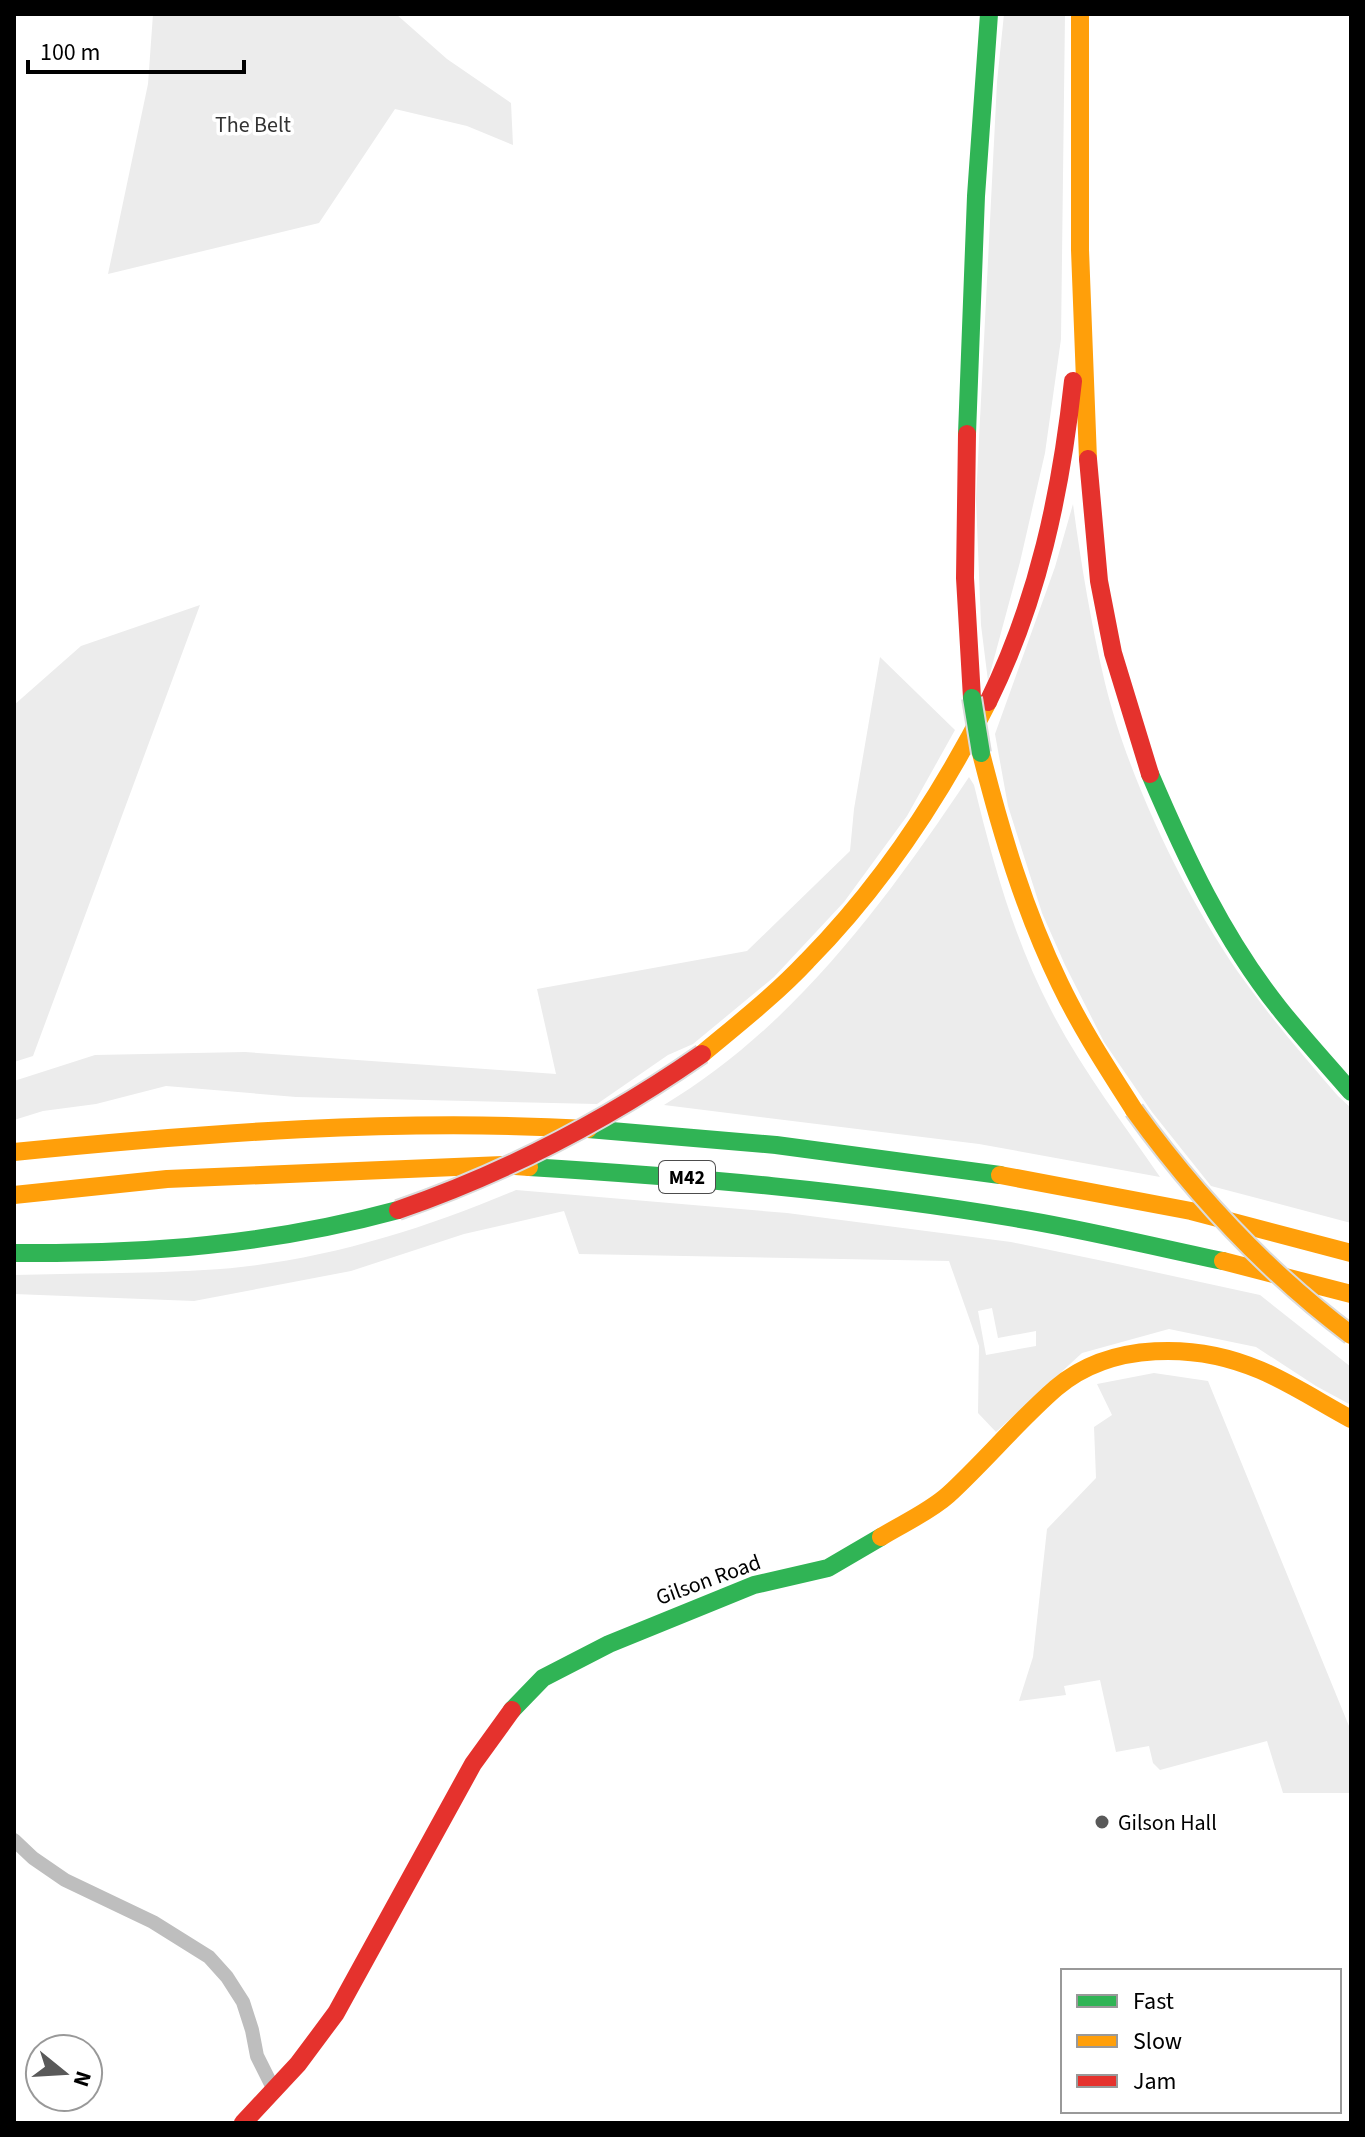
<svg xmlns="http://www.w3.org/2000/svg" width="1365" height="2137" font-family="'Source Sans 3',sans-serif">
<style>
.green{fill:#ececec;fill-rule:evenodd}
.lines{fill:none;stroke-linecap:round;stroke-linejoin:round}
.street{stroke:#bebebe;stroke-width:14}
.fast{stroke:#30b455;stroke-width:18}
.slow{stroke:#ff9f0a;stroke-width:18}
.jam{stroke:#e5322d;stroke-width:18}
.fast-bridge-casing{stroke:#dbdbdb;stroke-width:22;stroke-linecap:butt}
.slow-bridge-casing{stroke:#dbdbdb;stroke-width:22;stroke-linecap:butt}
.jam-bridge-casing{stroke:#dbdbdb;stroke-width:22;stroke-linecap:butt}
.fast-bridge{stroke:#30b455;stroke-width:18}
.slow-bridge{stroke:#ff9f0a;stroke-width:18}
.jam-bridge{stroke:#e5322d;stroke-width:18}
.poi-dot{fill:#595959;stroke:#fff;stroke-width:3}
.labels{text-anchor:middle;stroke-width:7;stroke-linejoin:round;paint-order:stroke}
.shield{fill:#fff;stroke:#4c4c4c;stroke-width:2}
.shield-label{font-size:20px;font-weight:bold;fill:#000}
.park-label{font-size:22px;fill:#333;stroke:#fff}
.street-label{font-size:22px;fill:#000;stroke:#fff}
.poi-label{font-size:22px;fill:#000;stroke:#fff;text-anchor:start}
</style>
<rect width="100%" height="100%" fill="#fff"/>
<path class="green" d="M153 14H396L447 59 511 103 513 145 467 126 395 109 319 223 108 274 148 84Z
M1004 14H1065L1061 339 1045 453 1020 562 988 681 981 625 976 499 997 82Z
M1073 504C1081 564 1091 623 1105 683 1128 778 1188 904 1246 983 1274 1022 1306 1059 1338 1096L1351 1108V1223L1211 1186 1152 1112 1104 1042 1065 965 1042 913 1008 806 995 734 1055 567Z
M200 605 33 1056 14 1062V705L81 646Z
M880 657 955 730 907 816 844 902 774 977 693 1044 668 1055 597 1104 296 1097 166 1086 96 1104 43 1111 14 1120V1081L95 1055 245 1052 556 1074 537 989 747 951 850 851 854 809Z
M969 777 974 785C993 863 1014 940 1052 1012 1082 1070 1123 1123 1160 1177L979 1144 664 1105C794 1027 886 901 969 777Z
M516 1190 787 1213 1011 1242 1113 1263 1260 1295 1351 1367V1405L1316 1386 1256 1347 1169 1329 1082 1353 996 1432 978 1413 979 1346 949 1261 579 1254 564 1211 464 1234 351 1271 194 1301 14 1294V1275C77 1273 141 1274 204 1270 312 1264 417 1232 516 1190ZM992 1308 998 1338 1036 1331V1346L986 1355 978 1311Z
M1154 1373 1208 1381 1351 1731V1793H1283L1267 1741 1160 1770 1153 1763 1149 1746 1116 1752 1100 1680 1064 1686 1066 1695 1019 1701 1033 1657 1047 1529 1096 1478 1094 1427 1112 1415 1097 1384Z"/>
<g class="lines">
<path class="street" d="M14 1840 33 1858 65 1880 153 1922 209 1957 227 1977 243 2002 252 2030 257 2056 274 2090"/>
<path class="fast" d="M967 434 976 196 989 14
M1150 774C1185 856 1223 938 1279 1008 1302 1037 1327 1064 1351 1092
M588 1129 776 1145 1000 1175
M529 1167C692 1177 854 1191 1014 1218 1084 1229 1154 1247 1223 1261
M14 1253C147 1254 269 1245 398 1210
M512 1710 543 1678 609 1644 754 1585 828 1568 881 1537"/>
<path class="slow" d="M1080 14V250L1088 459
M981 753C1001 832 1024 910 1060 984 1081 1028 1108 1069 1134 1110
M702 1054C738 1024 775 995 807 961 882 885 940 797 988 702
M14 1152C204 1133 397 1118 588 1129
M1000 1175 1191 1211 1351 1253
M14 1195 167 1179 503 1165 529 1167
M1223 1261 1351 1294
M881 1537C902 1524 929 1512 948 1495 985 1461 1018 1421 1056 1388 1111 1341 1197 1343 1260 1370 1291 1383 1321 1403 1351 1419"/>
<path class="jam" d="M967 434 965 578 972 698
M1088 459 1099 581 1113 653 1150 774
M988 702C1038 601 1061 492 1073 381
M243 2123 298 2064 336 2013 473 1764 512 1710"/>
<defs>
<path id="fast-bridge" d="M972 698 981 753"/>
<path id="slow-bridge" d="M1134 1110C1196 1196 1266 1271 1351 1335"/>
<path id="jam-bridge" d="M398 1210C508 1172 607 1120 702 1054"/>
</defs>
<use href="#fast-bridge" class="fast-bridge-casing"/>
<use href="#slow-bridge" class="slow-bridge-casing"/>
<use href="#jam-bridge" class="jam-bridge-casing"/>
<use href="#fast-bridge" class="fast-bridge"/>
<use href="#slow-bridge" class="slow-bridge"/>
<use href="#jam-bridge" class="jam-bridge"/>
</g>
<circle class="poi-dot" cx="1102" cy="1822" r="8"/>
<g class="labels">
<rect class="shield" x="659" y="1161" width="56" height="32" rx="6"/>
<g class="shield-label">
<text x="687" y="1184">M42</text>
</g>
<g class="park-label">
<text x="253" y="132">The Belt</text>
</g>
<g class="street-label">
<text transform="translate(708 1579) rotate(-20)" y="8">Gilson Road</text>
</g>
<g class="poi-label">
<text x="1118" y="1830">Gilson Hall</text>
</g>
</g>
<rect width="1365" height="2137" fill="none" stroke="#000000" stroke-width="32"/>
<rect x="1061" y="1969" width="280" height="144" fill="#ffffff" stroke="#999999" stroke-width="2"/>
<rect x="1077" y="1995" width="40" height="12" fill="#30b455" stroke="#999999" stroke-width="2"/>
<text x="1133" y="2009" font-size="24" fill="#000000">Fast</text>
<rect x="1077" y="2035" width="40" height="12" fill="#ff9f0a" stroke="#999999" stroke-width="2"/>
<text x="1133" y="2049" font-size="24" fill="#000000">Slow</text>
<rect x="1077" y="2075" width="40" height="12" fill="#e5322d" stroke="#999999" stroke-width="2"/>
<text x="1133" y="2089" font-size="24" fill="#000000">Jam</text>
<g transform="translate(64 2073) rotate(108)"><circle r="38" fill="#ffffff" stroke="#999999" stroke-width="2"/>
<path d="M0-6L14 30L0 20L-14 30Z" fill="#595959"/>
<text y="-12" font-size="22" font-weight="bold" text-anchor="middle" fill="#000000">N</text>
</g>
<path d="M28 60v12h216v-12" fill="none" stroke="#000000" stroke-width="4"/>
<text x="40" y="60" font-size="24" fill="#000000" stroke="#ffffff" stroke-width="6" paint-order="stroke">100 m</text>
</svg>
